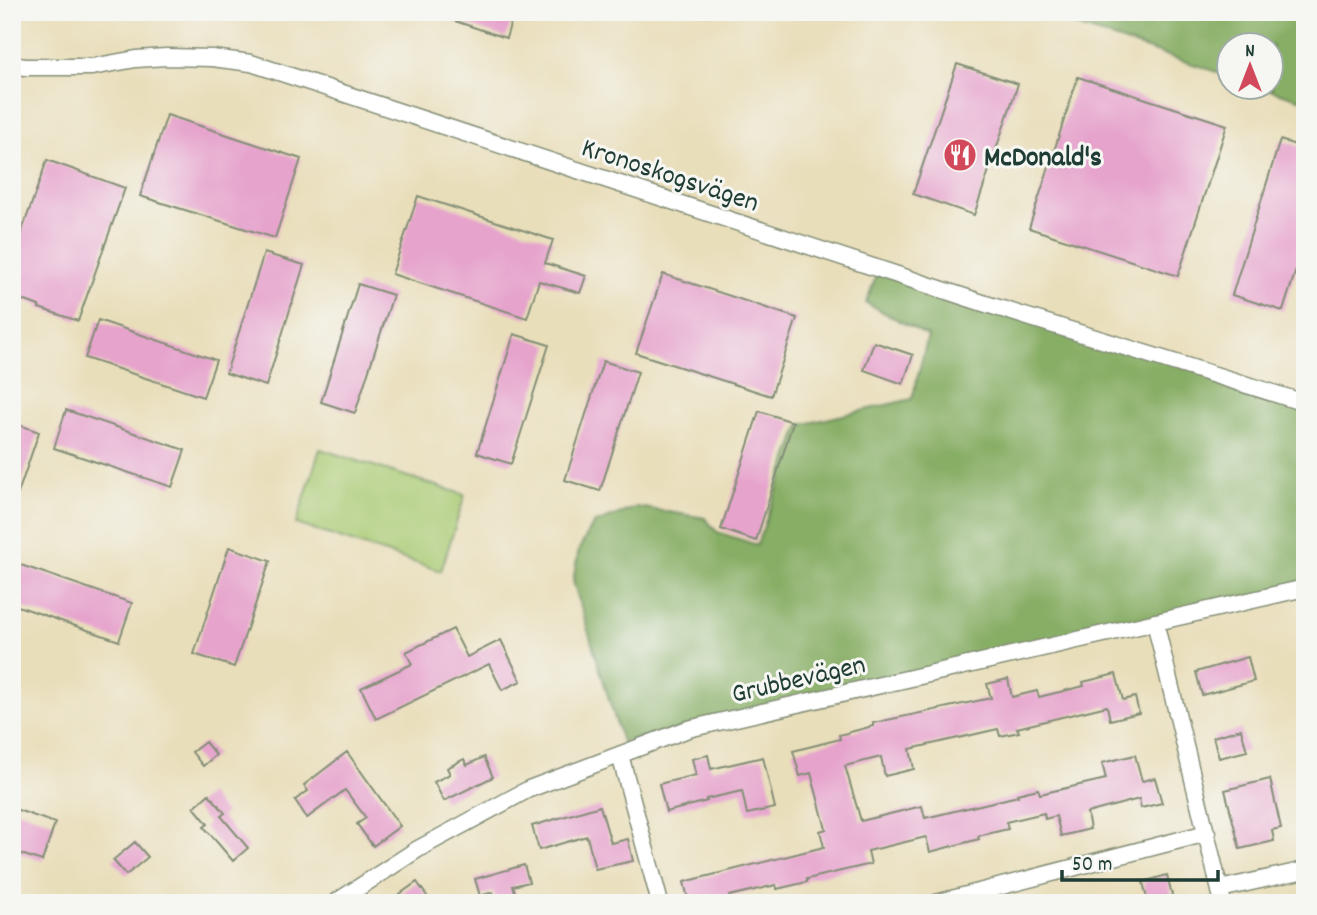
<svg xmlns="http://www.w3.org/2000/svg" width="1317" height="915" font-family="Dekko,sans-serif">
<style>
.green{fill:#aaca73;stroke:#648454;stroke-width:2}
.forest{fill:#87ae65;stroke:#53764c;stroke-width:2}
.building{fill:#e6a3cc}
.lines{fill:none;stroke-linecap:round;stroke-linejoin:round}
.street-casing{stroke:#848e77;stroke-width:19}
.street{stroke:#fff;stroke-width:16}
.labels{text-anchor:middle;stroke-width:6;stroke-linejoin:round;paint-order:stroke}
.poi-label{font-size:28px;font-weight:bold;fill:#1f3d34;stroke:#f6f6f2;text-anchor:start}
.street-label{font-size:28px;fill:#1f3d34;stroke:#f6f6f2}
</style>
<rect width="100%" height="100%" fill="#f6f6f2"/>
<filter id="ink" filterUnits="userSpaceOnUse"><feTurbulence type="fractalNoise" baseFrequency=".0143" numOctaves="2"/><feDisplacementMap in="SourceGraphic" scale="14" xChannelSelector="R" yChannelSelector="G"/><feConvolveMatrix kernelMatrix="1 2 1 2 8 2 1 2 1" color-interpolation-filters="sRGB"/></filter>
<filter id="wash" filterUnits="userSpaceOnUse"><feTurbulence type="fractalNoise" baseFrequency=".00686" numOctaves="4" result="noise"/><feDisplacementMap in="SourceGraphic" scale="28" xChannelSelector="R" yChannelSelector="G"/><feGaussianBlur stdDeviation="1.57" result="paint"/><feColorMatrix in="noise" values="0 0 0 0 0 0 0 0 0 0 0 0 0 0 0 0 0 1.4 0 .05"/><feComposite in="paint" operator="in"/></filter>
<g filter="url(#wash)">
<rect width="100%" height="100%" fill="#e9deba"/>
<path class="green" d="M320 449 465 495 441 571 296 524Z"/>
<path class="forest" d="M1034 12H1305V101L1264 88H1272V46H1230L1229 76Z
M879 269 1305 403V586L1153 619 622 742 573 581 579 549 593 524 637 507 705 518 717 532 757 545 800 425 912 399 928 336 866 303Z"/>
<g id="blocks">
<path class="building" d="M438 12H514L506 38 437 15Z
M957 64 1018 84 974 215 913 194Z
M1078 77 1227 125 1178 276 1029 228Z
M167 115 301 159 275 238 140 196Z
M1280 140 1305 148V241L1283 311 1232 295Z
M47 160 125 188 78 321 39 308V306L12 296V259Z
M418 196 553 240 545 263 586 276 580 293 539 281 527 318 392 274Z
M264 253 304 265 266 386 226 373Z
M663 274 797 318 771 396 636 353Z
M358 284 393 295 355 413 321 402Z
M98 320 216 360 203 397 85 358Z
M514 334 549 345 511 464 477 453Z
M874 342 913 355 903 384 864 370Z
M603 361 638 372 600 491 565 480Z
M66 410 185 450 172 487 54 448Z
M759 411 793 422 756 541 721 529Z
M12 422 39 432 15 502H12Z
M229 547 270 561 234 667 194 654Z
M12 562 132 603 119 641 12 604Z
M453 629 467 657 501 640 521 681 502 690 489 664 376 719 361 688 412 664 406 652Z
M1248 657 1254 681 1202 695 1196 672Z
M1116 674 1123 700 1135 697 1139 713 1110 720 1107 706 1017 728 1019 732 1000 736 998 729 910 749 914 769 885 776 881 757 845 766 861 821 922 806 925 818 1018 796 1017 794 1038 789 1040 794 1106 779 1102 763 1135 755 1142 781 1155 778 1162 803 1141 808 1139 799 1087 813 1090 829 1061 836 1056 816 1045 819 1044 813 1006 822 1008 829 978 836 979 839 930 852 926 837 868 851 871 864 807 879V882L777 889 776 885 729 896 731 903H689L684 882 824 847 820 831 826 829 811 773 800 776 793 751 840 739 839 735 873 726V723L991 698 987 684 1008 679 1012 697 1037 691 1039 697 1084 686 1083 682Z
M1241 729 1247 751 1219 758 1213 737Z
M205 742 216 755 203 766 192 752Z
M347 752 400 826 373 846 357 824 366 818 345 790 307 818 295 800 308 791 304 785Z
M708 755 711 769 763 757 775 808 747 814 742 791 706 799 707 801 666 812 659 784 696 775 692 759Z
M484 757 493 777 444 801 434 782 450 774 447 768 464 759 467 765Z
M1270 779 1281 828 1272 830 1274 841 1240 849 1225 790Z
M209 794 225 813 221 816 248 848 233 861 204 827 208 824 194 807Z
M600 806 611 843 628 839 633 861 595 869 587 836 539 850 532 826Z
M12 808 55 823 42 861 12 851Z
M135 842 148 857 126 875 113 860Z
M524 865 529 882 513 886 516 894 496 900 493 892 480 896 475 879Z
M1167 875 1174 903H1148L1143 882Z
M417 882 432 903H387Z"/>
</g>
</g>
<g filter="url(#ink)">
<use href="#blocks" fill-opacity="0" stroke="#848e77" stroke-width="2"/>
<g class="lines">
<defs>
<path id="street" d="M12 65 25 67H92L136 59 166 57 212 58 251 63 986 304 1305 403
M1155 622 1223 903
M620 755 660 903
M1220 889 1305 870
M335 903 418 849 529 789 688 729 1305 588
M936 903 1207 833"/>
</defs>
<use href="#street" class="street-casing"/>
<use href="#street" class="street"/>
</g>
</g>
<defs>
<symbol id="restaurant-disc" viewBox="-11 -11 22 22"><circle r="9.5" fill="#d1495b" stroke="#f6f6f2"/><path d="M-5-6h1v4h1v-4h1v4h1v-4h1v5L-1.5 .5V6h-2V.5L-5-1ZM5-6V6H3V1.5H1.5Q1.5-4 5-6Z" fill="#fff"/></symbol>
</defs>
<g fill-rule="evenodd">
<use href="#restaurant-disc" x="941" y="136" width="38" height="38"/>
</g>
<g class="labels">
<g class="poi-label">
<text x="984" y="165">McDonald's</text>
</g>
<g class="street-label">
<text transform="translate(671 173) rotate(18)" y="10">Kronoskogsvägen</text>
<text transform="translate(798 677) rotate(-13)" y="10">Grubbevägen</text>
</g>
</g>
<rect width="1317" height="915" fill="none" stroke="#f6f6f2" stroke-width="42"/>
<g transform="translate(1250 66)"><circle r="33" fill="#f6f6f2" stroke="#a0aca6" stroke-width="2"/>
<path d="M0-5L12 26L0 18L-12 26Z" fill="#d1495b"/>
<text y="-10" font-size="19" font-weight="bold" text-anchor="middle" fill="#1f3d34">N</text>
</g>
<path d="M1062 870v10h156v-10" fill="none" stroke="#1f3d34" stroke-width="3.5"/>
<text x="1072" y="870" font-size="21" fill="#1f3d34" stroke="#f6f6f2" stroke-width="5" paint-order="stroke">50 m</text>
</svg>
